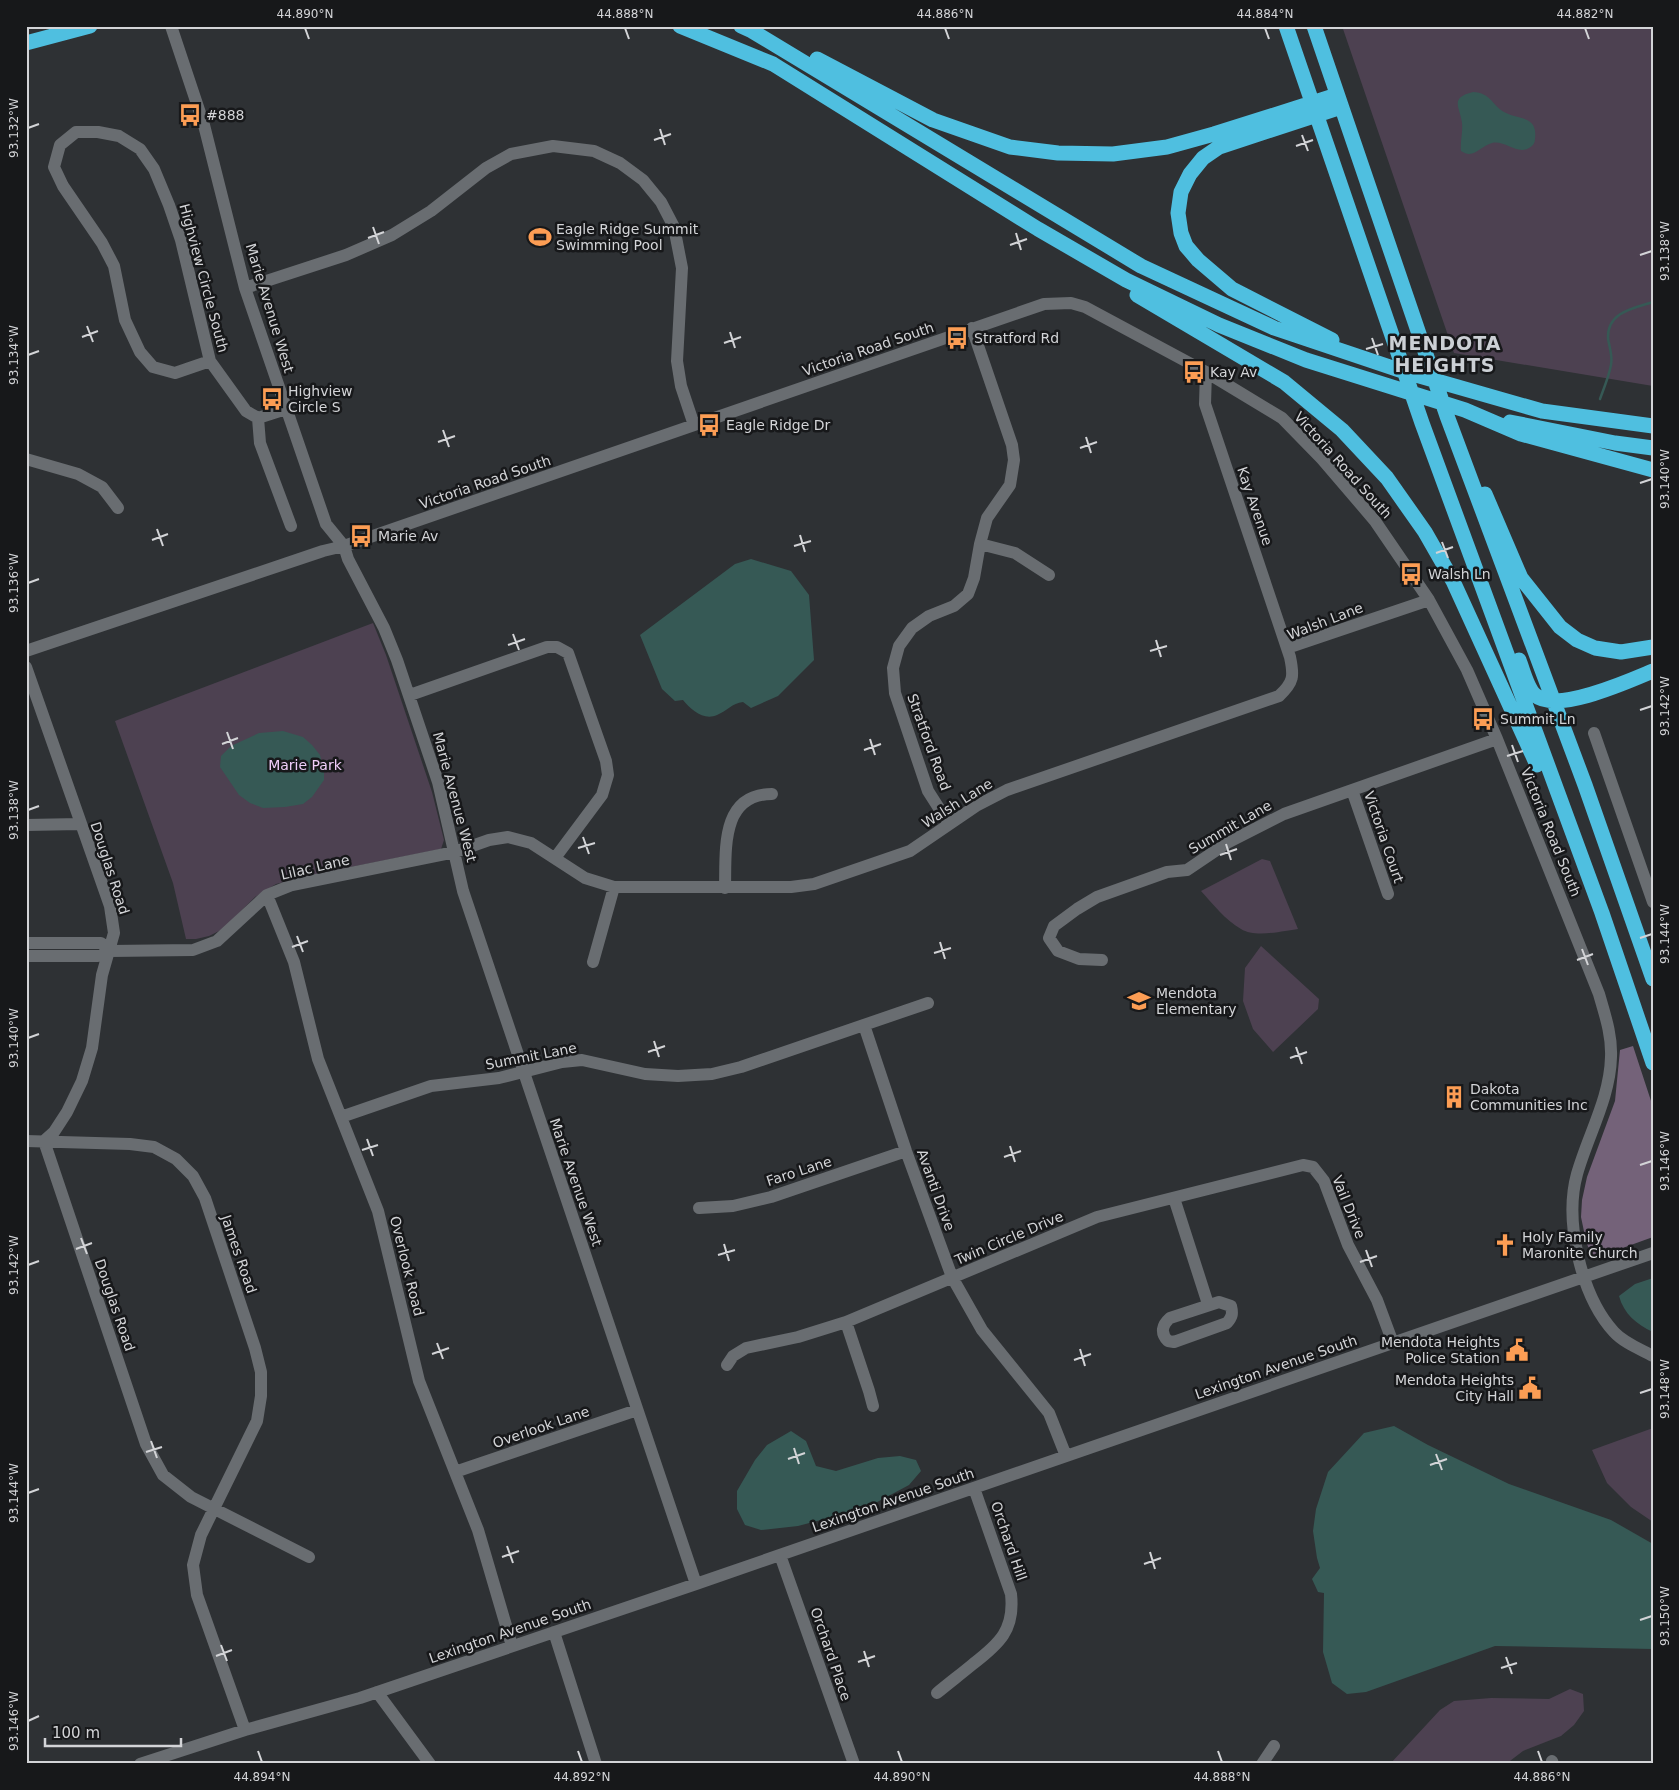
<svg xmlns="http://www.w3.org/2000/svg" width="1679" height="1790" font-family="'DejaVu Sans',sans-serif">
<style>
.green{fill:#4d4151}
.forest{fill:#746279}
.water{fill:#365955}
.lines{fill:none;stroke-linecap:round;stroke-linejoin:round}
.stream{stroke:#365955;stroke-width:2.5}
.minor{stroke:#696d71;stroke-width:12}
.highway{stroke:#4fbfe0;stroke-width:15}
.ticks{fill:none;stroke:#d3d4d7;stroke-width:2}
.labels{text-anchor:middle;stroke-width:5;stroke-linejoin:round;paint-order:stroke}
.poi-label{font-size:14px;fill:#d3d4d7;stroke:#17181a;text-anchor:start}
.street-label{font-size:14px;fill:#d3d4d7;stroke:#17181a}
.park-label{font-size:14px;fill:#f0cefa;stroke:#17181a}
.district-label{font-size:19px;font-weight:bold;letter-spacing:1px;fill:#ccd0d5;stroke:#17181a}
.neatline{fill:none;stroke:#d3d4d7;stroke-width:2}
.ticks-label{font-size:12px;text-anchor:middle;fill:#d3d4d7}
</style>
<rect width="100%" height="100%" fill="#2e3134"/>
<path class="green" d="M1342 26H1653V386L1454 353Z
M373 623 386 655 432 792 444 840 441 849 316 874 276 884 255 897 223 929 209 936 196 939H186L173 883 115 721Z
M1262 859 1270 861 1298 929C1283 931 1255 938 1241 929 1225 920 1213 904 1201 891Z
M1261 946 1319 999 1318 1009 1273 1052 1253 1029 1243 1001 1245 968Z
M1653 1428V1522L1631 1507 1607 1483 1592 1450Z
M1570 1689 1583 1694 1584 1711 1574 1725 1561 1736 1523 1751 1506 1764H1390L1440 1710 1454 1701 1491 1698 1549 1699Z"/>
<path class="forest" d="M1633 1046 1653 1107V1237L1595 1258 1590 1252 1586 1241 1581 1217 1582 1200 1587 1177 1615 1101 1620 1050Z"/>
<path class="water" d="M1473 92C1491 93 1491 104 1504 112 1518 120 1538 115 1535 139 1535 143 1533 146 1529 148 1517 155 1505 140 1492 143 1480 146 1474 160 1461 151 1460 142 1463 132 1462 123 1460 106 1449 98 1473 92Z
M751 559 791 571 809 595 814 660 778 696 751 708 743 702C732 703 727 711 717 715 704 721 691 710 683 700L675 701 662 689 640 635 735 564Z
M283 731 303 737 312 745 320 755 324 772V780L312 797 303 804 285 807 263 808 250 803 239 795 220 767 221 756 231 746 259 733Z
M1653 1278V1332C1636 1324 1624 1314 1619 1296L1635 1284Z
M1394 1426 1428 1445 1509 1484 1611 1520 1653 1544V1649L1495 1646 1366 1692 1347 1694 1332 1683 1323 1652 1324 1593 1318 1592 1312 1579 1320 1568 1317 1558 1313 1531 1316 1509 1328 1472 1364 1433Z
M791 1431 806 1441 816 1466 836 1471 878 1458 900 1456 916 1460 921 1471 909 1485 866 1508 798 1526 761 1530 745 1525 737 1509V1491L755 1460 767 1445Z"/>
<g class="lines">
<path class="stream" d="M1600 399C1604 388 1609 376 1611 365 1613 355 1609 347 1608 338 1607 312 1634 308 1653 302"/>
<path class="minor" d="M171 26 204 125 245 288 326 524 344 546 348 559 384 628 397 660 438 782 463 891 696 1584
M245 288 346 255 392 235 431 211 486 168 511 154 553 146 594 151 620 163 643 180 661 202 674 227 682 268 677 361 681 386 694 425
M210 361 175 373 153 367 140 352 125 320 114 266 102 243 63 186 54 167 60 145 76 132H98L119 136 140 149 154 169 169 205 181 240 210 361 246 411 258 418 260 443 291 526
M258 418 286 409
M26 459 78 474 102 487 118 508
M980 544 1015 553 1049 575
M1287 648 1429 600
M26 651 323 551 344 546 1044 304 1071 303 1085 307 1206 372 1282 418 1322 459 1375 521 1429 600 1467 670 1497 739 1599 994C1605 1015 1612 1035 1611 1057 1610 1098 1588 1135 1577 1174 1564 1221 1581 1296 1614 1332 1624 1343 1640 1349 1653 1356
M26 667 110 906 114 933 102 975 92 1048 82 1081 67 1112 54 1132 44 1141 146 1444 163 1475 191 1497 309 1557
M410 695 547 647H557L568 653 606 761 608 775 602 795 555 858
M1594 733 1653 902
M1352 790 1388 894
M949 824 928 791 895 693 893 668 899 646 912 628 929 616 954 606 968 594 974 578 980 544 987 518 1010 485 1014 460 1012 445 972 328
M26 825 80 824
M725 888C726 851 720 794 772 794
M267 895 294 962 318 1059 378 1211 419 1381 478 1530 512 1646
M26 943H101L110 951
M26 956H98L110 951 193 950 217 941 267 895 292 885 455 852 489 840 508 837 531 843 585 878 614 887H791L814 884 910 851 976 806 1007 790 1279 696C1294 682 1294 676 1290 657L1205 404 1206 372
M1102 960 1079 959 1058 951 1049 938 1054 926 1077 909 1097 897 1167 872 1187 870 1227 843 1284 814 1497 739
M593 962 614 887
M864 1025 906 1151 952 1277 982 1330 1049 1413 1066 1456
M341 1117 431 1086 499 1078 562 1062 582 1060 645 1074 678 1076 712 1074 741 1067 928 1003
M26 1141 130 1144 154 1147 176 1159 193 1176 205 1198 255 1348 261 1372V1396L257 1421 201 1535 193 1565 197 1595 245 1730
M1174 1198 1208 1304
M699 1208 733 1206 771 1197 906 1151
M1219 1302 1231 1306C1233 1314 1232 1317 1227 1323L1174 1342 1168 1341C1160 1333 1162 1325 1170 1318Z
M846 1322 869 1391 873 1406
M727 1365 733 1356 746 1348 798 1337 846 1322 1097 1217 1303 1165 1313 1167 1324 1181 1348 1245 1377 1300 1393 1343
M455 1472 637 1410
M780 1555 854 1764
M554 1632 596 1764
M377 1692 430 1764
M937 1693C949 1683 961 1674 973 1664 999 1644 1015 1630 1011 1594L974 1488
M1552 1761 1553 1764
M140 1764 245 1730 360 1698 696 1584 1653 1253
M1262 1764 1274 1746"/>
<path class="highway" d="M680 26 773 64 1038 229 1126 280 1219 325 1306 360 1465 410 1521 434 1653 470
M741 26 752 31 1141 266 1274 328 1402 371 1542 411 1653 426
M1286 26 1422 423 1602 913 1653 1063
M1314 26 1447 416 1585 785 1653 979
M26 43 90 26
M817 59 933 120 1010 147 1058 153 1113 154 1167 147 1214 134 1337 95
M1137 295 1284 382 1342 430 1387 478 1425 532 1453 581 1537 765
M1332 340 1232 289 1198 260 1186 246 1181 233 1178 213 1181 192 1190 174 1203 158 1219 147 1341 107
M1510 422 1615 443 1653 448
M1485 494 1521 578 1560 627 1577 640 1595 648 1621 652 1653 647
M1519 660C1523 670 1527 688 1535 695 1557 714 1629 681 1653 671"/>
</g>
<path class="ticks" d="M305 28 309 39M625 28 629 39M945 28 949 39M1265 28 1269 39M1585 28 1589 39M28 128 39 124M660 129 665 145M1302 135 1308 151M654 140 671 134M1296 146 1313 140M373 227 379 244M1016 233 1021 250M368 238 384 232M1010 245 1027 239M1640 255 1652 251M87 326 93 342M730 332 735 348M82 337 98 331M1372 338 1378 355M724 343 741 337M1366 349 1383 344M28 355 39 351M443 430 449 447M1086 437 1091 453M438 442 455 436M1080 448 1097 442M1640 483 1652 479M157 529 163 546M800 535 805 552M152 540 168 534M1442 542 1448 558M794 546 811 541M1436 553 1453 547M28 583 39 579M513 634 519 650M1156 640 1161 657M508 645 525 639M1150 651 1167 646M1640 710 1652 706M227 732 233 749M870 739 875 755M222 744 238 738M1512 745 1518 762M864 750 881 744M1507 756 1523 751M28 810 39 806M583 837 589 854M1226 844 1231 860M578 848 595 843M1220 855 1237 849M297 936 303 952M1640 938 1652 934M940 942 945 959M292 947 308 941M1582 949 1588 965M934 953 951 948M1577 960 1593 954M28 1038 39 1034M654 1041 659 1057M1296 1047 1302 1064M648 1052 665 1046M1290 1058 1307 1052M367 1139 373 1156M1010 1146 1015 1162M362 1150 378 1145M1004 1157 1021 1151M1640 1165 1652 1161M81 1238 87 1254M724 1244 729 1261M76 1249 92 1243M1366 1250 1372 1267M718 1255 735 1250M1360 1262 1377 1256M28 1265 39 1261M437 1343 443 1359M1080 1349 1085 1366M432 1354 449 1348M1074 1360 1091 1354M1640 1393 1652 1389M151 1441 157 1458M794 1448 799 1464M146 1452 162 1447M1436 1454 1442 1470M788 1459 805 1453M1430 1465 1447 1459M28 1493 39 1489M507 1546 513 1563M1150 1552 1155 1569M502 1557 519 1551M1144 1564 1161 1558M1640 1620 1652 1616M221 1645 227 1661M864 1651 869 1667M216 1656 232 1650M1506 1657 1512 1674M858 1662 875 1656M1501 1668 1517 1663M28 1721 39 1716M258 1751 262 1762M578 1751 582 1762M898 1751 902 1762M1218 1751 1222 1762M1538 1751 1542 1762"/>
<defs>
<symbol id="bus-bare" viewBox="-9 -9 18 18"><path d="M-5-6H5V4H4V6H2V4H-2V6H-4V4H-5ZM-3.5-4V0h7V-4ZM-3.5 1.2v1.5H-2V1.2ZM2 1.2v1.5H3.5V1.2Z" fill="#fc9d54" stroke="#17181a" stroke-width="2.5" paint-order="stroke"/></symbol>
<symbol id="stadium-bare" viewBox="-9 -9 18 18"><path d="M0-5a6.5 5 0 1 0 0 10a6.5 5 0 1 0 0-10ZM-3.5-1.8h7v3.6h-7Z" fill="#fc9d54" stroke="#17181a" stroke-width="2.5" paint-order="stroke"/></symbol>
<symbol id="school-bare" viewBox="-9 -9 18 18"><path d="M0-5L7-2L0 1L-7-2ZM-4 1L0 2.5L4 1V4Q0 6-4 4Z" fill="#fc9d54" stroke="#17181a" stroke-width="2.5" paint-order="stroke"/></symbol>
<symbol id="building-bare" viewBox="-9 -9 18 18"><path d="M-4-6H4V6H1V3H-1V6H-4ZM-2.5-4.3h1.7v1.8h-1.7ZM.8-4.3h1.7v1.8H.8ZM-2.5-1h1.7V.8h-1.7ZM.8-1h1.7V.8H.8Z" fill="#fc9d54" stroke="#17181a" stroke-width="2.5" paint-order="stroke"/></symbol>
<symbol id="church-bare" viewBox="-9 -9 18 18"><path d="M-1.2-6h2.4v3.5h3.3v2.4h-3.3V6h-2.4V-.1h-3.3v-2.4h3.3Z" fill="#fc9d54" stroke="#17181a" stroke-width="2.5" paint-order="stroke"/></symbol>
<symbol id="civic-bare" viewBox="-9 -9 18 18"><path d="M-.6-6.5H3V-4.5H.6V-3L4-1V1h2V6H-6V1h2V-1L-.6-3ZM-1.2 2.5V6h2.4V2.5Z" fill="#fc9d54" stroke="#17181a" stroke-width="2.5" paint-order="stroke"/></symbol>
</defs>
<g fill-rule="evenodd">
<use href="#bus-bare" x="174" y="99" width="32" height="32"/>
<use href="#stadium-bare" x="524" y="221" width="32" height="32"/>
<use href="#bus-bare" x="941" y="322" width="32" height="32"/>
<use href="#bus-bare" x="1178" y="356" width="32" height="32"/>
<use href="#bus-bare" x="256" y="383" width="32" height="32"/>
<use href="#bus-bare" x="693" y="409" width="32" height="32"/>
<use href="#bus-bare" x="345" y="520" width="32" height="32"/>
<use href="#bus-bare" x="1395" y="558" width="32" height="32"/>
<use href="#bus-bare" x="1467" y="703" width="32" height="32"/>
<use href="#school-bare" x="1123" y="985" width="32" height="32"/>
<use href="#building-bare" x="1438" y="1081" width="32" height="32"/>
<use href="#church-bare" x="1489" y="1229" width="32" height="32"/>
<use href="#civic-bare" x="1501" y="1334" width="32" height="32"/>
<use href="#civic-bare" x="1514" y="1372" width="32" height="32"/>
</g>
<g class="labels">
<g class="poi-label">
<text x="206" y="120">#888</text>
<text x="556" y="234">Eagle Ridge Summit<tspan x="556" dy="16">Swimming Pool</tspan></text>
<text x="974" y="343">Stratford Rd</text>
<text x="1210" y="377">Kay Av</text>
<text x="288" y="396">Highview<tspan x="288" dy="16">Circle S</tspan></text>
<text x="726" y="430">Eagle Ridge Dr</text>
<text x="378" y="541">Marie Av</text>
<text x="1428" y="579">Walsh Ln</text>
<text x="1500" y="724">Summit Ln</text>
<text x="1156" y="998">Mendota<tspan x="1156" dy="16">Elementary</tspan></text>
<text x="1470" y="1094">Dakota<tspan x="1470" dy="16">Communities Inc</tspan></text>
<text x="1522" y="1242">Holy Family<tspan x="1522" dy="16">Maronite Church</tspan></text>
<text x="1500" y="1347" text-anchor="end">Mendota Heights<tspan x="1500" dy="16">Police Station</tspan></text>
<text x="1514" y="1385" text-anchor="end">Mendota Heights<tspan x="1514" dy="16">City Hall</tspan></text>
</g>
<g class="street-label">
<text transform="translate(204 278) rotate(75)" y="5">Highview Circle South</text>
<text transform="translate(270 308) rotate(73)" y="5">Marie Avenue West</text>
<text transform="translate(868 349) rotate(-19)" y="5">Victoria Road South</text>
<text transform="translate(1343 465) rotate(48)" y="5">Victoria Road South</text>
<text transform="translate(485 482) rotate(-19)" y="5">Victoria Road South</text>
<text transform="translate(1255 506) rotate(71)" y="5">Kay Avenue</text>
<text transform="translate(1325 621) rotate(-21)" y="5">Walsh Lane</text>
<text transform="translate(929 742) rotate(70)" y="5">Stratford Road</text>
<text transform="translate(455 797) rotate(75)" y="5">Marie Avenue West</text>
<text transform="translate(957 803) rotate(-32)" y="5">Walsh Lane</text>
<text transform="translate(1230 827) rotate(-30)" y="5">Summit Lane</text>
<text transform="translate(1551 832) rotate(68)" y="5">Victoria Road South</text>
<text transform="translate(1384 837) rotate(71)" y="5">Victoria Court</text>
<text transform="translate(315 867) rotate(-13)" y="5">Lilac Lane</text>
<text transform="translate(110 868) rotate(72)" y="5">Douglas Road</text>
<text transform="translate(531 1056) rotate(-11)" y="5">Summit Lane</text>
<text transform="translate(799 1171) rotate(-18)" y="5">Faro Lane</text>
<text transform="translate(576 1182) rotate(71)" y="5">Marie Avenue West</text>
<text transform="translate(936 1190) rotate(70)" y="5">Avanti Drive</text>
<text transform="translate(1349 1207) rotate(68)" y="5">Vail Drive</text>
<text transform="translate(1009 1238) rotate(-23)" y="5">Twin Circle Drive</text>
<text transform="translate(239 1254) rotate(71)" y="5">James Road</text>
<text transform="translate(407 1266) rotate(76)" y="5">Overlook Road</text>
<text transform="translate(115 1305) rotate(71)" y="5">Douglas Road</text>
<text transform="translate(1276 1367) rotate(-19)" y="5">Lexington Avenue South</text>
<text transform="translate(541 1427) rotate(-19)" y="5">Overlook Lane</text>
<text transform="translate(893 1500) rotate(-19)" y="5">Lexington Avenue South</text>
<text transform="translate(1009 1541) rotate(71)" y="5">Orchard Hill</text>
<text transform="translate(510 1631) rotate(-19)" y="5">Lexington Avenue South</text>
<text transform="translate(831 1654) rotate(71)" y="5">Orchard Place</text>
</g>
<g class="park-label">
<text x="305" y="770">Marie Park</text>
</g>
<g class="district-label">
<text x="1445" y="350">MENDOTA<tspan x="1445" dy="22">HEIGHTS</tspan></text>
</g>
</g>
<rect width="1679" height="1790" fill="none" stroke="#17181a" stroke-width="55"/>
<path d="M45 1738v8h136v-8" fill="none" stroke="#d3d4d7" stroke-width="2.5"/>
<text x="52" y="1738" font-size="15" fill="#d3d4d7" stroke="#17181a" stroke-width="4" paint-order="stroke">100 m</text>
<rect x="28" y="28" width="1624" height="1734" class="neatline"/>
<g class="ticks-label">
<text x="305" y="18">44.890°N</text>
<text x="625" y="18">44.888°N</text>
<text x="945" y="18">44.886°N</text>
<text x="1265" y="18">44.884°N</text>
<text x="1585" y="18">44.882°N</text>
<text transform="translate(14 128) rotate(-90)" y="4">93.132°W</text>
<text transform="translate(1665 251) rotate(-90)" y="4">93.138°W</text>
<text transform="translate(14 355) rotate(-90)" y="4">93.134°W</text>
<text transform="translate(1665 479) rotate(-90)" y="4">93.140°W</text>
<text transform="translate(14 583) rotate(-90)" y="4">93.136°W</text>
<text transform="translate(1665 706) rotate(-90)" y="4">93.142°W</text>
<text transform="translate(14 810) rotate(-90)" y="4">93.138°W</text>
<text transform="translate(1665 934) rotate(-90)" y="4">93.144°W</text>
<text transform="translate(14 1038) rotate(-90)" y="4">93.140°W</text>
<text transform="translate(1665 1161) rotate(-90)" y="4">93.146°W</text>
<text transform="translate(14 1265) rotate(-90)" y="4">93.142°W</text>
<text transform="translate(1665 1389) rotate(-90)" y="4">93.148°W</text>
<text transform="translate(14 1493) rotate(-90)" y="4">93.144°W</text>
<text transform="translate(1665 1616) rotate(-90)" y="4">93.150°W</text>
<text transform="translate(14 1721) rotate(-90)" y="4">93.146°W</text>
<text x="262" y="1781">44.894°N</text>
<text x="582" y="1781">44.892°N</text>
<text x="902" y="1781">44.890°N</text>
<text x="1222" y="1781">44.888°N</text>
<text x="1542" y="1781">44.886°N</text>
</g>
</svg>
